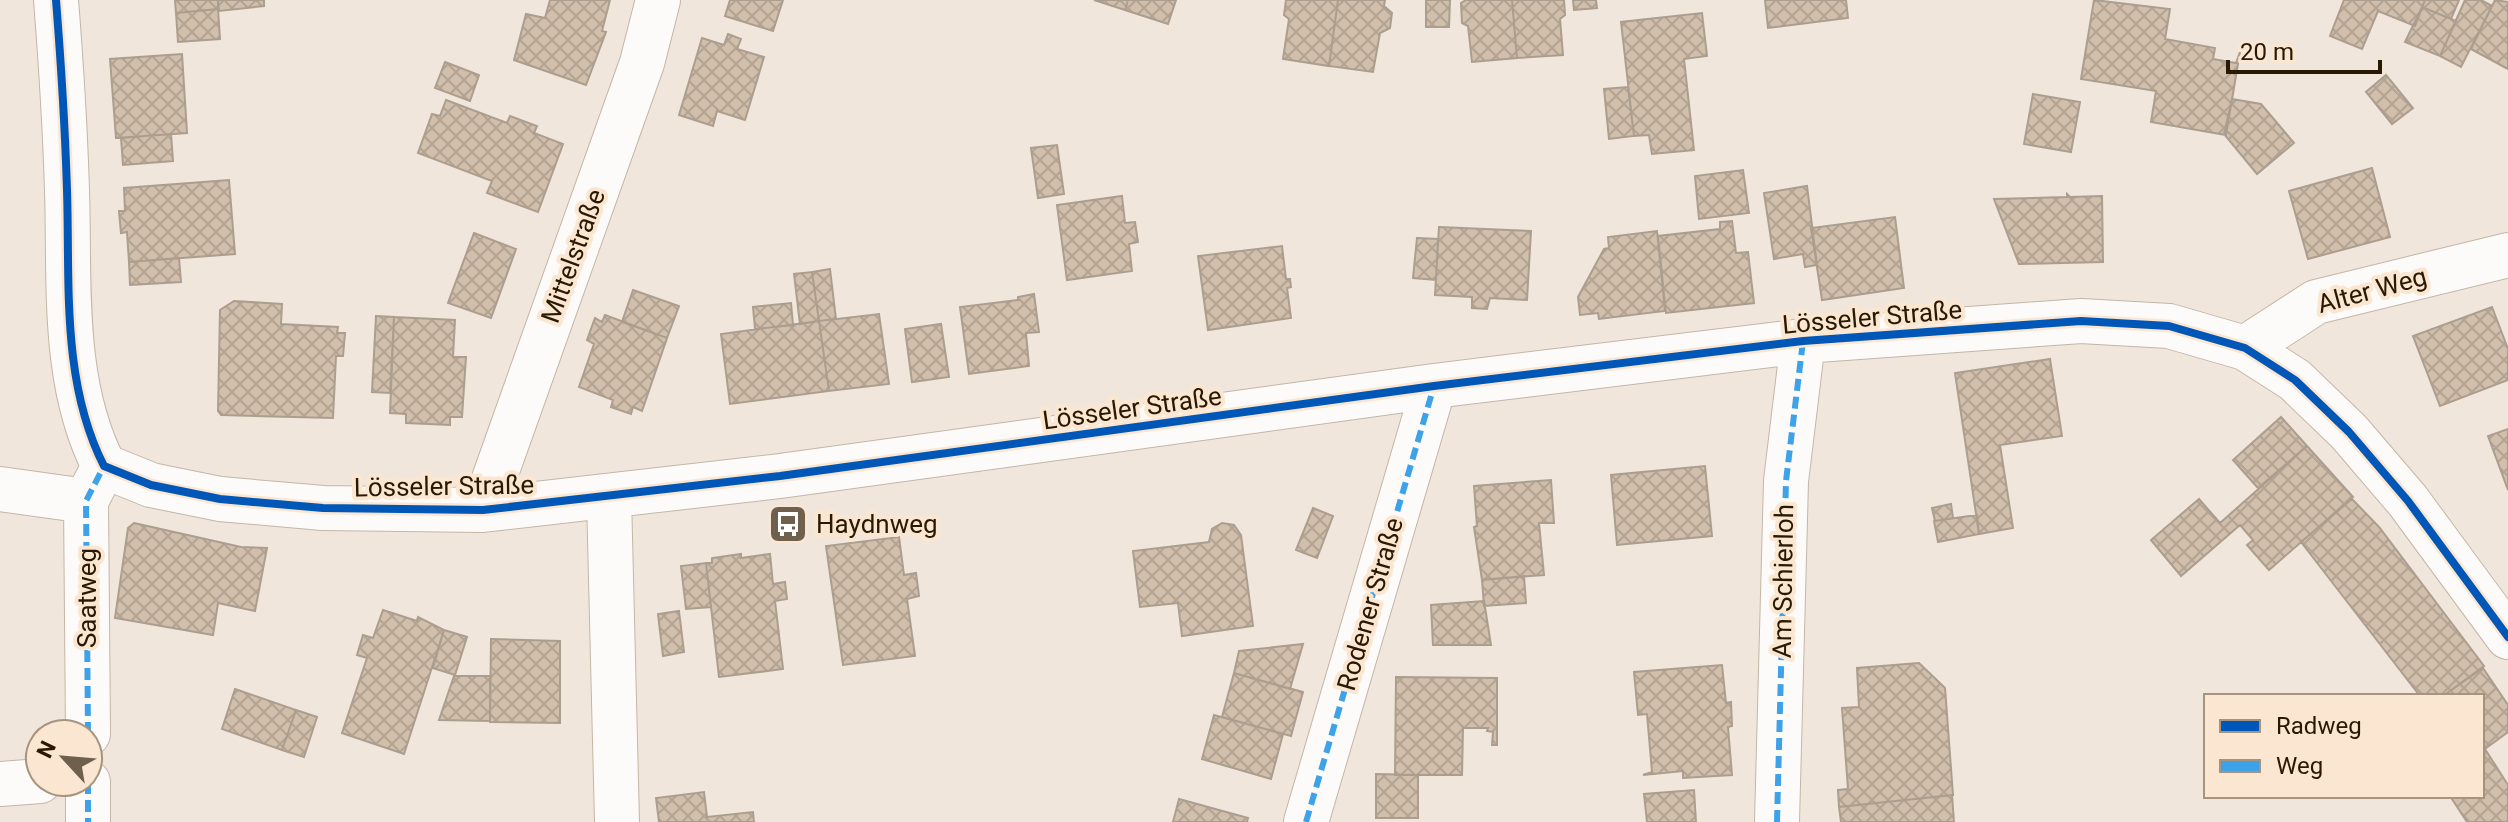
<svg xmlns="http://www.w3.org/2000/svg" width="2508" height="822" font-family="Roboto,sans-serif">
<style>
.building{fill:url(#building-cross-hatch);stroke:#ac9e8f;stroke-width:2}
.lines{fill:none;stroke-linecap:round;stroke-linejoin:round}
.minor-casing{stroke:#c4b6a7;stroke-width:46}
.minor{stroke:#fdfbfa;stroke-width:44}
.quiet{stroke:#3ea2e9;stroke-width:6;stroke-dasharray:12 6;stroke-linecap:butt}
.cycleway-casing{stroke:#fbe7d1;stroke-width:13}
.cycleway{stroke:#0057b8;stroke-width:8}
.labels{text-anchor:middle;stroke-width:8;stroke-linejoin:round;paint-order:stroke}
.street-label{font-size:26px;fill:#291802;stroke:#fbe7d1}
.poi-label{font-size:26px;fill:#291802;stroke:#fbe7d1;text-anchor:start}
</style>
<defs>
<pattern id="building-cross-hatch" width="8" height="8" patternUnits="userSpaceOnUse" patternTransform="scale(2)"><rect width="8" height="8" fill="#d1bfab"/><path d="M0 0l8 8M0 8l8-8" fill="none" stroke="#b3a392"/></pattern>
</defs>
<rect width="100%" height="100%" fill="#f1e6db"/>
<path class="building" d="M175 0H218V9L176 13Z
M218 0H264V6L219 11Z
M550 0H610L602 31 606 32 586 85 514 60 526 14 545 18Z
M730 0H783L773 31 725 16Z
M1094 0H1128L1125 10Z
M1128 0H1176L1168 24 1125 10Z
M1286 0H1338L1329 66 1283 59 1289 19 1284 15Z
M1338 0H1385L1384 6 1392 13 1390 28 1380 33 1373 72 1329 66Z
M1426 0H1450L1449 27H1426Z
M1466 0H1512L1517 58 1472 62 1468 26 1462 23 1461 3Z
M1512 0H1564L1565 15 1560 19 1563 55 1517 58Z
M1573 0H1596L1597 8 1574 10Z
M1765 0H1846L1848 18 1768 28Z
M2094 0 2170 9 2165 39 2215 48 2213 59 2236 63 2240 52 2226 135 2151 122 2156 91 2081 79Z
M2344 0H2425L2415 26 2378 11 2362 49 2330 36Z
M2425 0H2459L2451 19 2422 7Z
M2465 0H2481L2492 6 2461 67 2440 56Z
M2495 0 2508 2V69L2471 49Z
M2422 7 2456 21 2440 56 2405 42Z
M218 9 220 39 178 42 176 13Z
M1702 13 1707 56 1684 59 1694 150 1652 154 1649 135 1634 136 1621 22Z
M728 34 741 39 737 49 764 57 745 120 717 111 713 126 679 115 702 38 724 45Z
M182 54 187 133 116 138 110 59Z
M445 62 479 75 470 101 435 88Z
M2386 75 2413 108 2392 124 2366 92Z
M1628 87 1634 136 1609 139 1604 89Z
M2033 94 2080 102 2071 152 2024 144Z
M2232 99 2261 104 2294 143 2257 174 2224 134Z
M446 100 507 123 510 116 537 126 534 133 563 144 538 212 487 193 492 181 418 153 432 114 440 116Z
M171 134 173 161 123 165 121 138Z
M1057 145 1064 194 1038 198 1031 148Z
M2372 168 2390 237 2308 259 2289 191Z
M1743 170 1749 213 1699 219 1695 176Z
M229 180 235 254 129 262 127 232 121 233 119 211H125L124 188Z
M1807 186 1817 265 1805 267 1803 254 1774 259 1764 193Z
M2067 194 2070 197 2102 196 2103 262 2019 264 1994 199 2067 197Z
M1122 196 1125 223 1135 222 1138 242 1129 244 1132 271 1067 280 1057 205Z
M1895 217 1904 288 1822 300 1811 228Z
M1732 221 1736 253 1748 252 1754 303 1666 313 1658 236 1720 229V222Z
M1439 227 1531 231 1527 300 1490 298 1487 309 1472 308V297L1435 295Z
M1657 231 1665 311 1599 319 1598 313 1580 315 1578 297 1604 249 1609 248 1608 237Z
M474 233 516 249 491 318 448 303Z
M1417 238 1438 239 1436 280 1413 278Z
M1282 246 1286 279H1290L1291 287 1287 288 1291 318 1208 330 1198 256Z
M179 258 181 282 130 285 129 262Z
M830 269 836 319 819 321 812 272Z
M812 272 819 321 800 324 794 274Z
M633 290 679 306 667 338 622 322Z
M1034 294 1039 332 1026 333 1029 366 969 374 960 307 1018 300V297Z
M234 301 282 304 281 324 338 327 337 333H345L343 356H336L333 418 221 415 218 411 220 310Z
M791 303 793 325 755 329 753 307Z
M2492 307 2508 349V380L2440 406 2413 336Z
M879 314 889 384 829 391 819 321Z
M605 315 667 338 642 411 633 407 631 414 611 407 613 400 579 387 594 344 587 340 595 318 602 322Z
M376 316 394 317 390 393 372 392Z
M394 317 455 320 453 357H466L462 417H450V425L406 423V414L390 413Z
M819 321 829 391 730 404 721 334Z
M941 324 949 377 912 382 905 329Z
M2050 359 2062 436 2000 445 2013 528 1979 534 1955 373Z
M2281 417 2307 446 2258 488 2233 460Z
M2508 429V490L2488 436Z
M2307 446 2353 497 2269 570 2247 545 2253 540 2240 525 2181 576 2151 540 2199 499 2220 523Z
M1705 466 1712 536 1617 545 1611 475Z
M1551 480 1554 523H1539L1544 575 1482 580 1474 527 1477 526 1474 486Z
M2352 499 2379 527 2484 666 2443 696H2420L2301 542Z
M1951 504 1953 518 1935 521 1932 508Z
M1313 508 1333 516 1317 558 1296 550Z
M1977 515 1979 534 1938 542 1934 521Z
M134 523 241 547 267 548 255 611 218 603 213 635 115 618 128 528Z
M1222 523 1234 525 1241 535 1253 626 1182 636 1178 603 1140 607 1133 551 1209 542 1212 529Z
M899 537 904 575 916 573 919 596 907 599 915 656 843 665 826 546Z
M741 554V558L770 554 773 584 785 582 787 599 775 601 783 669 719 677 706 563H712V558Z
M706 563 711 607 686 609 681 566Z
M1524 576 1526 603 1484 606 1482 580Z
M1484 601 1491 645H1433L1431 605Z
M383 610 417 621 418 617 444 630 404 754 342 733 367 658 357 655 363 635 373 638Z
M679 611 684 652 663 656 658 614Z
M444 630 467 637 455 675 433 668Z
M491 639 560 641V723L490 722Z
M1303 644 1290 689 1234 673 1239 651Z
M1919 663 1945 688 1953 795 1839 807 1838 790 1848 789 1842 708 1859 707 1857 668Z
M1722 665 1726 703 1731 702 1732 726 1728 727 1732 775 1683 778V771L1643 775 1652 772 1647 714 1638 715 1634 672Z
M2483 668 2508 705V732L2482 751V696H2443Z
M1234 673 1303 692 1291 736 1222 717Z
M490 676V721L439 720 454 676Z
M1396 677 1497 678V745H1492L1493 732 1487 731 1488 728H1463L1462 775H1395Z
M235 689 296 710 282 750 222 729Z
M296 710 317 717 304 757 282 750Z
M1214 715 1283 734 1271 779 1202 759Z
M2485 749 2508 785V822H2467L2450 796H2482Z
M1376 774 1418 775V818H1376Z
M1694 790 1696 822H1647L1644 794Z
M704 792 707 817 753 812 754 822H659L656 798Z
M1952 795 1954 822H1841L1839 807Z
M1179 799 1248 818 1247 822H1173Z"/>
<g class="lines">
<defs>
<path id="minor" d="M56 0C61 63 65 126 67 190 70 282 61 382 104 466L151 485 220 499 323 508 483 510 780 476 1434 386 1803 341 2081 321 2169 326 2245 348 2295 380 2349 432 2408 501 2508 637
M2245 348 2316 302 2508 255
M0 489 86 501
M609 497 617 822
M483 510 642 63 658 0
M88 734 86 501 104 466
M88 782V822
M0 784 40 781
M1306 822 1434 386
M1777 822 1786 481 1803 341"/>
</defs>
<use href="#minor" class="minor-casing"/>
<use href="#minor" class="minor"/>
<path class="quiet" d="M88 734 86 501 104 466
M88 782V822
M1306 822 1434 386
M1777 822 1786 481 1803 341"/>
<defs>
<path id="cycleway" d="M56 0C61 63 65 126 67 190 70 282 61 382 104 466L151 485 220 499 323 508 483 510 780 476 1434 386 1803 341 2081 321 2169 326 2245 348 2295 380 2349 432 2408 501 2508 637"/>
</defs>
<use href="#cycleway" class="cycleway-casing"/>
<use href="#cycleway" class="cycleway"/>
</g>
<defs>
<symbol id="bus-square" viewBox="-11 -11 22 22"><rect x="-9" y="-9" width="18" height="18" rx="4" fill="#6f604e" stroke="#fbe7d1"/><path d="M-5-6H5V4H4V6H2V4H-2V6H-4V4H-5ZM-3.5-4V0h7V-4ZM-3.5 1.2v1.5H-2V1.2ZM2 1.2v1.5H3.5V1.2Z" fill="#fff"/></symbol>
</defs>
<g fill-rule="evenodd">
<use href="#bus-square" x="766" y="502" width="44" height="44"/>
</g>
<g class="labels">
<g class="street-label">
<text transform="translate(573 256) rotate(-70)" y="9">Mittelstraße</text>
<text transform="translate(2372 290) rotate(-15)" y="9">Alter Weg</text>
<text transform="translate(1872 317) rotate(-5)" y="9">Lösseler Straße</text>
<text transform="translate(1132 408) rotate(-8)" y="9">Lösseler Straße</text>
<text transform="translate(444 486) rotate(-1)" y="9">Lösseler Straße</text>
<text transform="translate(1783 581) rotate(-89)" y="9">Am Schierloh</text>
<text transform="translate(87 598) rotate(-90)" y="9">Saatweg</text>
<text transform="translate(1370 604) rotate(-74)" y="9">Rodener Straße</text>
</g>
<g class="poi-label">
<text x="816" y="533">Haydnweg</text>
</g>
</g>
<rect x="2204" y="694" width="280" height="104" fill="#fbe7d1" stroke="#a7947e" stroke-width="2"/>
<rect x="2220" y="720" width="40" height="12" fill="#0057b8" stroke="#a7947e" stroke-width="2"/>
<text x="2276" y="734" font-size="24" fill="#291802">Radweg</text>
<rect x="2220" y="760" width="40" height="12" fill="#3ea2e9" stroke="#a7947e" stroke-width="2"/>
<text x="2276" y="774" font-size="24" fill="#291802">Weg</text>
<g transform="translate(64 758) rotate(296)"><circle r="38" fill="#fbe7d1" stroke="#a7947e" stroke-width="2"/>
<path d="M0-6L14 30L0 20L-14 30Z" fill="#6f604e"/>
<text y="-12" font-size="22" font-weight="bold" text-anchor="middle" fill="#291802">N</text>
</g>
<path d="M2228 60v12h152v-12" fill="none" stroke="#291802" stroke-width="4"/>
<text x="2240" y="60" font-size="24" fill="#291802" stroke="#fbe7d1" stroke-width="6" paint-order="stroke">20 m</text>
</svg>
